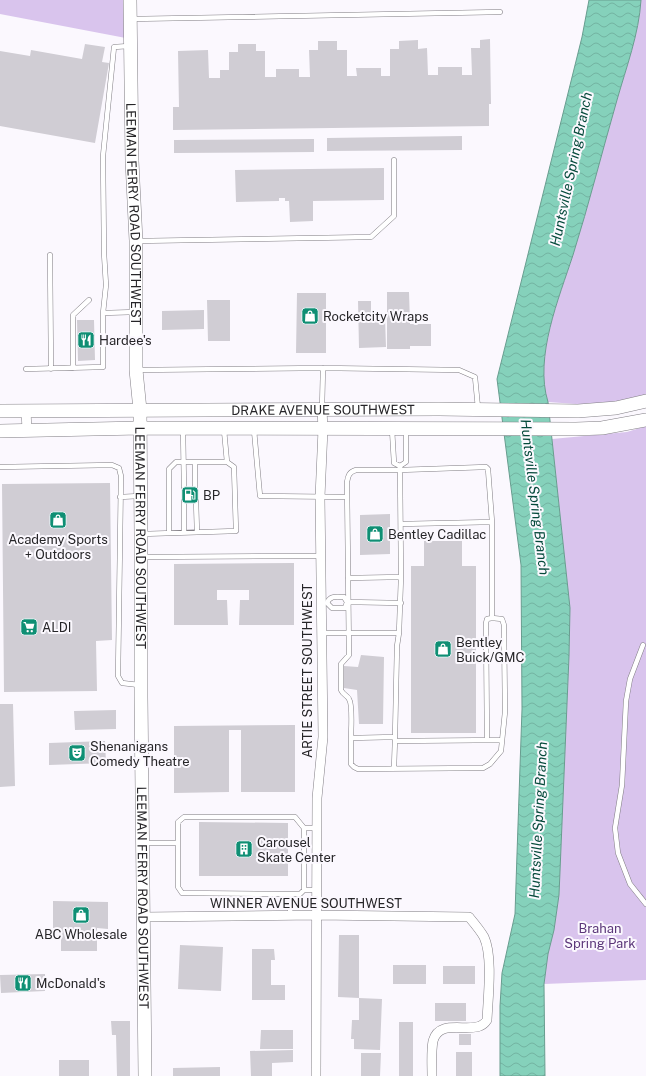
<svg xmlns="http://www.w3.org/2000/svg" width="646" height="1076" font-family="'Public Sans',sans-serif">
<style>
.park{fill:#d9c4ed}
.water{fill:url(#water-waves);stroke:#689d8f}
.building{fill:#d0cdd4}
.lines{fill:none;stroke-linecap:round;stroke-linejoin:round}
.lane-casing{stroke:#817e84;stroke-width:5.5}
.street-casing{stroke:#817e84;stroke-width:10}
.secondary-casing{stroke:#817e84;stroke-width:14}
.lane{stroke:#fff;stroke-width:4.5}
.street{stroke:#fff;stroke-width:9}
.secondary{stroke:#fff;stroke-width:13}
.labels{text-anchor:middle;stroke-width:4;stroke-linejoin:round;paint-order:stroke}
.street-label{font-size:13px;fill:#262528;stroke:#fbf8fe}
.poi-label{font-size:13px;fill:#262528;stroke:#fbf8fe;text-anchor:start}
.park-label{font-size:13px;fill:#5b3679;stroke:#fbf8fe}
.water-label{font-size:14px;font-style:italic;fill:#054a3b;stroke:#fbf8fe}
</style>
<defs>
<pattern id="water-waves" width="16" height="10" patternUnits="userSpaceOnUse"><rect width="16" height="10" fill="#85d1bb"/><path d="M0 5q4-4 8 0t8 0" fill="none" stroke="#73b3a1"/></pattern>
</defs>
<rect width="100%" height="100%" fill="#fbf8fe"/>
<path class="park" d="M0 0H130L131 39 0 14Z
M641 0H646V395L616 403 576 404 548 402C534 357 559 298 573 255 589 204 602 152 617 100 626 68 639 34 641 0Z
M646 426V980L544 984 548 954 554 930 559 895 569 656 570 608 552 439 627 432Z"/>
<path class="water" d="M589 0H641C639 34 626 68 617 100 602 152 589 204 573 255 559 298 534 357 548 402L570 608 569 656 559 895 554 930 548 954 544 984 545 1076H500V1006L502 973 515 914 517 854 522 709 521 565 497 379 582 37Z"/>
<path class="building" d="M490 39 491 104H489V126L173 130V107H179L178 51 208 50 209 78H220V70H229V52H238V44H256V51H265V77H276V69H299V77H310L309 50H318V41H337V50H347V76H357L356 68H381V76H390V49H399V41L418 40V49L427 48 428 75H438V67H462V75H472L471 48H480V40Z
M85 44 105 47 102 62 109 63 95 143 0 126V51L30 56 31 50 82 59Z
M462 136V150L327 151V138Z
M314 139V152L174 153V140Z
M384 168V200L313 201V221L290 222 289 201H285V198H279V201L236 202 235 170Z
M387 292H409L410 324H431V346H410V349H387Z
M297 293H326V353H296Z
M207 300H230V341H208Z
M358 301H371V319L385 318 386 347 359 348Z
M204 310V329L162 330V311Z
M77 320H94L95 360 78 361Z
M110 483 112 640 96 641 97 691 4 692 2 484Z
M390 514V554L360 555V515Z
M424 541H462V566H476V733H411V566H424Z
M294 563V625H239L240 600H249V590H217V600H227L228 625H174V564Z
M361 655 384 657 383 724H359L357 690 344 688V666L358 667Z
M0 704H13L15 786 0 787Z
M116 710V729L75 730 74 711Z
M295 725V792H241V730H229V792L174 793V726Z
M105 741 106 763 49 765V743Z
M199 822 288 823V876H199Z
M53 901 108 902V929L97 928V951H61V928H53Z
M339 935H359V998L338 997Z
M180 945 223 947 221 991 178 989Z
M252 949H274L275 960H271V985H285V1000H252Z
M393 965H426V984H393Z
M443 966H475V984H443Z
M45 974V991L1 993 0 975Z
M359 998 382 999 380 1050 354 1049V1039H351L352 1020H359Z
M435 1003H466V1021H435Z
M111 1021H130V1076H117L116 1035H112Z
M399 1022H413V1076H399Z
M261 1030H293V1049H260Z
M459 1034H471V1045H459Z
M293 1050V1062L272 1063V1076H251L250 1051Z
M456 1052H472V1076H456Z
M361 1053H381L380 1076H361Z
M59 1060H89V1076H59Z
M220 1067V1076H173V1068Z"/>
<g class="lines">
<defs>
<path id="lane" d="M132 19 500 12
M137 241 371 237 394 216V160
M50 255 51 369
M103 313 136 312
M73 368V315L89 300
M26 369 103 367V313L106 285 104 253 103 156 114 47 129 46
M137 370 323 368 459 370 475 377 478 408
M322 409 323 368
M183 429 184 487
M392 429 394 463 400 466
M254 430 260 496 347 497
M195 462V487
M400 466 406 462V429
M0 467 112 465 119 468 121 476 118 676 122 683 139 685
M120 497 139 496
M184 501V532
M196 501 197 532
M401 524 492 522
M169 533V469L176 462H227
M142 534 236 531 234 467 227 462 224 430
M142 557 320 556
M348 578 401 577
M347 602 401 603
M327 603C330 595 337 597 344 597L347 602
M327 603 332 608H345L347 602
M322 633H399L401 577 400 466
M643 645 630 679 626 701 622 785 615 828 618 853 630 884 646 904
M351 738C351 730 353 705 349 699 347 695 343 695 341 690V664L349 655 347 482C348 476 349 472 356 470H400L486 467 488 469 492 522V618L502 619 504 625 505 712 501 751 490 764 483 768 358 769 354 767 351 764V738L395 737 397 646 399 633
M487 740 486 623 487 619 492 618
M395 741 502 740
M394 768 395 739
M144 843H178
M304 890V828
M291 894 182 893 178 887V822L184 817H295L304 828H317
M290 915 291 894H300L304 890H317"/>
<path id="street" d="M26 411 27 430
M143 917 317 915 469 917C474 923 480 930 484 937 493 956 488 998 487 1020 485 1023 483 1025 480 1026 466 1032 439 1019 433 1041 431 1052 432 1065 432 1076
M316 1076 317 798 323 737 320 497 323 429 322 410"/>
<g id="secondary">
<path id="s1" d="M130 0 132 161 136 241V370L140 410 141 534V697L145 1076"/>
<path id="s2" d="M0 411 439 409 578 411 616 408 646 401"/>
<path d="M0 431 140 428 576 429 602 428 646 420"/>
</g>
</defs>
<use href="#lane" class="lane-casing"/>
<use href="#street" class="street-casing"/>
<use href="#secondary" class="secondary-casing"/>
<use href="#lane" class="lane"/>
<use href="#street" class="street"/>
<use href="#secondary" class="secondary"/>
</g>
<defs>
<symbol id="shop-square" viewBox="-11 -11 22 22"><rect x="-9" y="-9" width="18" height="18" rx="4" fill="#0f8f74" stroke="#fbf8fe"/><path d="M-5-2.5h2.3a2.7 3.5 0 0 1 5.4 0H5L5.5 6h-11ZM-1.5-2.5h3a1.5 2.3 0 0 0-3 0Z" fill="#fff"/></symbol>
<symbol id="restaurant-square" viewBox="-11 -11 22 22"><rect x="-9" y="-9" width="18" height="18" rx="4" fill="#0f8f74" stroke="#fbf8fe"/><path d="M-5-6h1v4h1v-4h1v4h1v-4h1v5L-1.5 .5V6h-2V.5L-5-1ZM5-6V6H3V1.5H1.5Q1.5-4 5-6Z" fill="#fff"/></symbol>
<symbol id="fuel-square" viewBox="-11 -11 22 22"><rect x="-9" y="-9" width="18" height="18" rx="4" fill="#0f8f74" stroke="#fbf8fe"/><path d="M-5.5-6h7V0h2V4h1.3V-2.5L3-4.5l.8-.8L6-3V5H2.5V1h-1V6h-7ZM-4.2-4.7v3.2H.2V-4.7Z" fill="#fff"/></symbol>
<symbol id="supermarket-square" viewBox="-11 -11 22 22"><rect x="-9" y="-9" width="18" height="18" rx="4" fill="#0f8f74" stroke="#fbf8fe"/><path d="M-6-5.5h2.5l.6 2H6L4.5 2H-2.5L-4.4-4H-6ZM-1.5 3.2a1.3 1.3 0 1 0 .1 0ZM3 3.2a1.3 1.3 0 1 0 .1 0Z" fill="#fff"/></symbol>
<symbol id="theatre-square" viewBox="-11 -11 22 22"><rect x="-9" y="-9" width="18" height="18" rx="4" fill="#0f8f74" stroke="#fbf8fe"/><path d="M-5-5.5Q0-4 5-5.5V0Q5 5 0 6Q-5 5-5 0ZM-3.3-2.5H-1v1.5H-3.3ZM1-2.5H3.3v1.5H1ZM-2.8 1Q0 5.5 2.8 1Z" fill="#fff"/></symbol>
<symbol id="building-square" viewBox="-11 -11 22 22"><rect x="-9" y="-9" width="18" height="18" rx="4" fill="#0f8f74" stroke="#fbf8fe"/><path d="M-4-6H4V6H1V3H-1V6H-4ZM-2.5-4.3h1.7v1.8h-1.7ZM.8-4.3h1.7v1.8H.8ZM-2.5-1h1.7V.8h-1.7ZM.8-1h1.7V.8H.8Z" fill="#fff"/></symbol>
</defs>
<g fill-rule="evenodd">
<use href="#shop-square" x="300" y="306" width="20" height="20"/>
<use href="#restaurant-square" x="76" y="330" width="20" height="20"/>
<use href="#fuel-square" x="180" y="485" width="20" height="20"/>
<use href="#shop-square" x="48" y="510" width="20" height="20"/>
<use href="#shop-square" x="365" y="524" width="20" height="20"/>
<use href="#supermarket-square" x="19" y="617" width="20" height="20"/>
<use href="#shop-square" x="433" y="639" width="20" height="20"/>
<use href="#theatre-square" x="67" y="743" width="20" height="20"/>
<use href="#building-square" x="234" y="839" width="20" height="20"/>
<use href="#shop-square" x="71" y="905" width="20" height="20"/>
<use href="#restaurant-square" x="13" y="973" width="20" height="20"/>
</g>
<g class="labels">
<g class="street-label">
<text dy="5" stroke="none"><textPath href="#s1" startOffset="214">LEEMAN FERRY ROAD SOUTHWEST</textPath></text>
<text dy="5" stroke="none"><textPath href="#s2" startOffset="323">DRAKE AVENUE SOUTHWEST</textPath></text>
<text dy="5" stroke="none"><textPath href="#s1" startOffset="538">LEEMAN FERRY ROAD SOUTHWEST</textPath></text>
<text transform="translate(307 671) rotate(-90)" y="5">ARTIE STREET SOUTHWEST</text>
<text dy="5" stroke="none"><textPath href="#s1" startOffset="898">LEEMAN FERRY ROAD SOUTHWEST</textPath></text>
<text x="306" y="908">WINNER AVENUE SOUTHWEST</text>
</g>
<g class="poi-label">
<text x="323" y="321">Rocketcity Wraps</text>
<text x="99" y="345">Hardee's</text>
<text x="203" y="500">BP</text>
<text x="388" y="539">Bentley Cadillac</text>
<text x="58" y="544" text-anchor="middle">Academy Sports<tspan x="58" dy="15">+ Outdoors</tspan></text>
<text x="42" y="632">ALDI</text>
<text x="456" y="647">Bentley<tspan x="456" dy="15">Buick/GMC</tspan></text>
<text x="90" y="751">Shenanigans<tspan x="90" dy="15">Comedy Theatre</tspan></text>
<text x="257" y="847">Carousel<tspan x="257" dy="15">Skate Center</tspan></text>
<text x="81" y="939" text-anchor="middle">ABC Wholesale</text>
<text x="36" y="988">McDonald's</text>
</g>
<g class="park-label">
<text x="600" y="933">Brahan<tspan x="600" dy="15">Spring Park</tspan></text>
</g>
<g class="water-label">
<text transform="translate(571 169) rotate(-78)" y="5">Huntsville Spring Branch</text>
<text transform="translate(535 497) rotate(83)" y="5">Huntsville Spring Branch</text>
<text transform="translate(538 820) rotate(-87)" y="5">Huntsville Spring Branch</text>
</g>
</g>
</svg>
